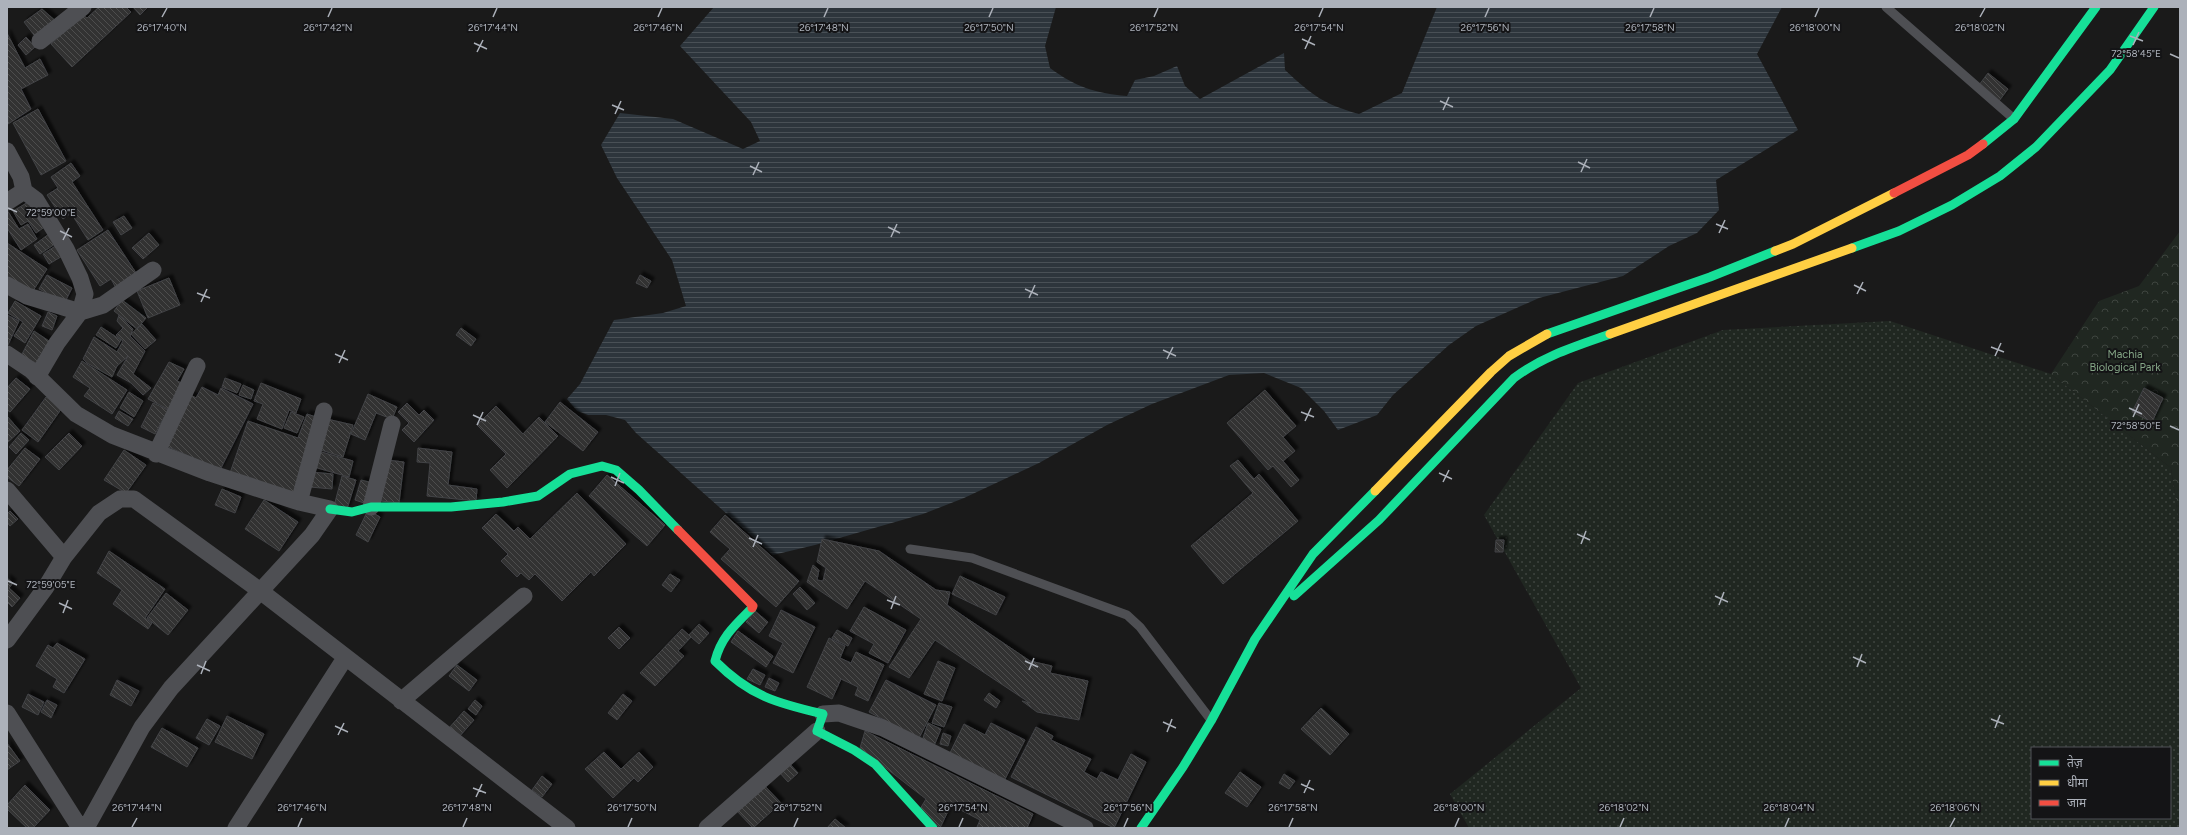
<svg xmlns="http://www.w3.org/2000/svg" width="2187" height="835" font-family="Figtree,'Noto Sans Devanagari',sans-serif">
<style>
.grass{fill:url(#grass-dots);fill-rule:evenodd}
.park{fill:url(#park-crowns)}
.water{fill:url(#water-rules)}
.building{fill:url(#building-back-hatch);stroke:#424346;filter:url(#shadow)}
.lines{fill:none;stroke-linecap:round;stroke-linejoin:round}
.lane{stroke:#4e4f53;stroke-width:9}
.street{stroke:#4e4f53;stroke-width:17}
.fast{stroke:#16e098;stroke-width:9}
.slow{stroke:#ffcf43;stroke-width:9}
.jam{stroke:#f24e42;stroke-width:9}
.ticks{fill:none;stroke:#acb1ba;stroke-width:1.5}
.labels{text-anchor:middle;stroke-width:4;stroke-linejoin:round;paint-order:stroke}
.park-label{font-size:11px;fill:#84a586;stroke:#141416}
.ticks-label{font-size:10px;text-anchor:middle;fill:#acb1ba;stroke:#141416;stroke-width:4;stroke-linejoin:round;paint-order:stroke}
</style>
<defs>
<pattern id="grass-dots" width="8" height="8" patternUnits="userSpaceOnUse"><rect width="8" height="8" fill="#202721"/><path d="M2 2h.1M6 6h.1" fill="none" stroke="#3e443f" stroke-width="1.8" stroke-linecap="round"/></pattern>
<pattern id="park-crowns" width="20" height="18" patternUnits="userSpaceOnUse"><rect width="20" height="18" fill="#202721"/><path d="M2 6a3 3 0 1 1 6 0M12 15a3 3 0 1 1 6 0" fill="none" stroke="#3e443f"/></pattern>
<pattern id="water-rules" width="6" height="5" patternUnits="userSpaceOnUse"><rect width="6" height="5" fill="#2d353c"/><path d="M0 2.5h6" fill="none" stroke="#495056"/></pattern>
<pattern id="building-back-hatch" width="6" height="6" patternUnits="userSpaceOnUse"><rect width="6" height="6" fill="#323232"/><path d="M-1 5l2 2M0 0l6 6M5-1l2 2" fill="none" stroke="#4d4d4e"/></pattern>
<filter id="shadow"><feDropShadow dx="3.5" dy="-3.5" stdDeviation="1" flood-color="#0009"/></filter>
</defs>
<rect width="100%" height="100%" fill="#1a1a1a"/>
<path class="grass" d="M1890 321 2051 374 2171 468 2180 529V828H1469L1450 794 1581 688 1484 515 1578 383 1723 330ZM2032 748H2170V818H2032Z"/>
<path class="park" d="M2180 231V529L2171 468 2051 374 2099 301 2139 286Z"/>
<path class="water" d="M714 7H1056L1045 46 1050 68C1076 87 1094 93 1127 96L1135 80 1154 76 1177 66 1185 86 1200 99 1284 53 1285 70C1312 95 1323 104 1359 114L1402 93 1437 7H1782L1757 54 1798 130 1716 180 1719 210 1697 233 1669 246 1623 276 1539 298 1476 326 1449 345 1393 395 1377 415 1338 430 1324 411 1301 388 1264 373 1229 375 1152 404 1107 425 1039 463 964 498 923 514 815 545 773 555 636 433 625 420 606 415H588L577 411 567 399 580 384 614 320 663 313 686 306 672 260 617 178 601 145 620 113 673 119 743 149 760 141 751 122 680 46Z"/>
<path class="building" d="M99 7H126L131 12 72 67 51 44 83 15 87 18Z
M133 7H148L140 15Z
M42 9 58 23 37 39 24 22Z
M7 33 25 68 40 59 48 75 21 89 31 109 8 124Z
M26 37 35 47 26 55 18 45Z
M1988 73 2008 89 1999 101 1979 85Z
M38 109 66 161 41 175 13 123Z
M71 163 80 176 72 182 103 230 88 240 71 213 63 219 47 195 58 188 51 177Z
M30 201 46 226 36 233 28 221 21 225 13 211Z
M7 210 19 229 28 224 37 239 21 250 7 228Z
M124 216 132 228 121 235 113 222Z
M108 230 138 276 117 290 111 279 100 286 77 250Z
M149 233 159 245 143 259 132 248Z
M49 234 55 244 40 254 34 245Z
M7 243 47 269 31 294 7 278Z
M57 245 64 255 49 264 43 254Z
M47 275 72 288 65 302 39 289Z
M640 275 651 281 647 288 636 283Z
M169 278 180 305 148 318 137 291Z
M122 300 146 318 137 329 114 311Z
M15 301 41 316 25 343 14 336 23 322 8 313Z
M48 312 57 316 52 330 42 326Z
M7 315 19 321 8 345H7Z
M119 315 133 329 130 336 145 351 133 374 151 388 143 395 131 383 117 375 128 356 117 366 112 377 87 363 83 359 94 337 117 352 123 341 116 335 123 328 117 321Z
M142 324 156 340 145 349 131 334Z
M101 327 121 340 116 348 96 335Z
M461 328 476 339 471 346 456 335Z
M34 331 49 341 38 364 21 356Z
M82 361 127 390 112 414 84 396 90 388 73 377Z
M169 362 184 369 177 381 184 384 170 410 148 399Z
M16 378 30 389 10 412 7 410V388Z
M225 378 241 384 237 393 222 387Z
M261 383 301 399 296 413 289 410 282 429 257 419 263 404 254 401Z
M243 385 254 390 251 399 239 395Z
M202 387 218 395 221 388 253 404 220 470 164 445 189 394 196 398Z
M2144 388 2163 398 2152 422 2132 412Z
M1265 390 1296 426 1283 437 1295 451 1283 461 1299 480 1291 487 1273 466 1268 470 1227 423Z
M129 392 143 401 134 417 120 408Z
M368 394 397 407 392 419 376 413 365 440 351 434Z
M46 397 62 408 38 442 22 430Z
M560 402 598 432 583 451 545 422Z
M153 403 168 410 155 434 141 427Z
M407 403 419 415 424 410 434 420 414 442 402 430 409 423 398 412Z
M496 406 523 434 539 417 558 436 507 488 490 470 506 454 477 425Z
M119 411 133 419 128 426 115 418Z
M291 412 304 417 297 433 284 428Z
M307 414 319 418 296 495 230 473 248 421 298 438Z
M7 416 20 431 7 443Z
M327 419 353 425 343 457 318 449Z
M21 433 29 440 16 454 9 447Z
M69 433 82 446 59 470 45 457Z
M25 448 40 459 19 486 7 477V470Z
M418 448 452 452 448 485 477 489 476 501 427 496 430 463 417 462Z
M124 450 146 465 126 493 104 480Z
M318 451 353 461 349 477 314 467Z
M387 460 404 462 399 503 381 501Z
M1238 460 1254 479 1259 474 1298 521 1223 584 1191 546 1253 493 1230 466Z
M311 472 333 474 332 489 310 487Z
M607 475 665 525 647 546 589 496Z
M342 476 356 480 347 509 334 506Z
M361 480 373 483 367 504 355 500Z
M222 489 241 497 235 513 215 505Z
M577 493 626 544 594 576 591 572 562 601 535 574 529 580 521 573 517 577 501 561 508 554 482 528 496 514 514 531 518 527 530 539Z
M264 500 298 522 279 551 245 529Z
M368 510 380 517 368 542 356 535Z
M10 511 18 519 10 526 7 522V514Z
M725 515 799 581 776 607 721 559 730 549 710 532Z
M822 539 879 551 936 590 950 592 947 605 1030 661 1052 666 1050 673 1088 681 1079 720 1037 712 1022 701 1030 703 935 640 909 678 889 667 921 619 865 581 847 609 807 582 813 565 819 570 817 580 823 581 826 568 817 562Z
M1496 540H1504L1503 552H1495Z
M109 551 165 589 145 618 152 623 148 629 113 604 122 590 97 573Z
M670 574 680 580 671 592 662 585Z
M960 576 1005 597 996 615 952 594Z
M7 578 13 583 9 588 20 598 12 607 7 602Z
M800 587 815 603 807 610 793 594Z
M166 593 188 610 168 635 147 618Z
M864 607 906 630 888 663 869 653 874 644 850 631Z
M781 610 815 627 793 673 773 663 783 643 769 636Z
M755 611 768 622 759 633 746 622Z
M699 624 709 633 699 644 691 637 678 651 684 656 655 686 640 673 682 629 689 635Z
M619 627 630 638 619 649 608 638Z
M837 630 852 638 848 646 832 638Z
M738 631 773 656 766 667 731 642Z
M829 638 845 646 840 658 851 663 856 652 884 665 868 701 855 695 858 687 841 679 832 699 807 687Z
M57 643 85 659 64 693 53 687 57 679 36 666 48 645 53 648Z
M938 661 955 668 942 701 924 694Z
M457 665 477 680 469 691 449 676Z
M753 669 765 675 760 685 747 679Z
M769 678 779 683 775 691 765 687Z
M117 680 139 691 131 706 110 695Z
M886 680 936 705 919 738 869 712Z
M989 693 1000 701 996 708 984 700Z
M28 694 44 702 38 715 22 707Z
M623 694 632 701 617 720 608 713Z
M47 700 57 705 51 718 41 712Z
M475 700 482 706 476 715 468 709Z
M939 703 952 707 944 727 932 723Z
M1321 708 1349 734 1330 755 1301 729Z
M464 711 474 720 459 737 449 728Z
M227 716 264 734 252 759 215 742Z
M207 719 220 726 209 745 196 738Z
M928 723 941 729 934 746 922 741Z
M991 723 1025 740 1002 785 948 757 964 724 985 735Z
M1036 727 1053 736 1051 740 1091 759 1084 772 1097 779 1101 772 1118 780 1131 754 1146 762 1114 828 1011 777Z
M162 728 198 748 187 767 151 747Z
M865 731 1033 814 1027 828H980L977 827 980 820 951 805 940 828 920 809 926 799 860 748Z
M943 733 951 736 948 746 940 744Z
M7 743 20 761 7 770Z
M604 752 621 769 639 752 653 767 638 782 634 778 613 798 585 769Z
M789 763 798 773 788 782 779 772Z
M1240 772 1261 787 1247 807 1225 793Z
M1284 774 1295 781 1289 789 1279 783Z
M542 776 552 784 542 797 532 790Z
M763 784 781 803 753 828 735 809Z
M25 785 50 810 33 828H27L7 809V805Z
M835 819 846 828H827Z"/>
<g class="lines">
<path class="lane" d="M1886 7 2014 119
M910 549 972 558 1127 615 1140 627 1211 720"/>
<path class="street" d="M40 41 83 7
M7 151 21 177 24 191 36 200 66 249 80 278 85 294 80 312 103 305 153 270
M7 202 24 191
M7 285 27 296 80 312 57 343 37 377
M7 354 31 370 76 414 112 435 210 473 299 502 330 509 312 535 171 688 142 727 86 828
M156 454 197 366
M7 490 64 557
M299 502 324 411
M371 507 392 424
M7 640 46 587 64 557 99 513 120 499H134L259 590 567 828
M401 701 524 596
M7 713 80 828
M823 714 839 713 883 728 1085 828
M236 828 345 658
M707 828 817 731"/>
<path class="fast" d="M1983 144 2014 119 2096 7
M1852 248 1899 231 1952 205 2000 176 2036 147 2110 70 2154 7
M1547 334 1710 277 1775 251
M330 509 352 512 371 507H451L503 502 538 496 570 474 602 466 616 470 639 490 678 530
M1294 596 1379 520 1514 378C1543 356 1576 346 1610 334
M752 608C735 625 721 637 715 661 750 696 776 703 823 714L817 731 854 750 875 764 933 828
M1141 828 1183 767 1211 721 1255 639 1313 554 1375 491"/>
<path class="slow" d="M1775 251 1793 244 1894 193
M1610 334 1852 248
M1375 491 1491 372 1509 356 1547 334"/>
<path class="jam" d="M1894 193 1968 155 1983 144
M678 530 753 606 752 608"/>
</g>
<path class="ticks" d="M162 17 167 8M328 17 332 8M493 17 497 8M658 17 662 8M824 17 828 8M989 17 993 8M1154 17 1158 8M1319 17 1323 8M1485 17 1489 8M1650 17 1654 8M1815 17 1819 8M1980 17 1985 8M2130 36 2143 41M1302 39 1315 45M474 43 487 49M2133 45 2139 32M1305 49 1311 36M477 52 483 40M2170 54 2179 58M1440 101 1453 107M612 105 624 110M1443 110 1449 97M615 114 621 101M1578 162 1590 168M750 166 762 172M1581 172 1587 159M753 175 759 162M8 208 17 212M1716 224 1728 229M888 227 900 233M60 231 72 237M1719 233 1725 220M891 237 897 224M63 240 69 228M1854 285 1866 291M1025 289 1038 295M197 293 210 298M1857 294 1863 282M1029 298 1035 285M201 302 207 289M1991 347 2004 352M1163 350 1176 356M335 354 348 360M1995 356 2001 343M1167 359 1173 347M339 363 345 350M2129 408 2142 414M1301 412 1314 417M473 415 486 421M2133 417 2139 404M1305 421 1311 408M477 425 483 412M2170 426 2179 430M1439 473 1452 479M611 477 624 483M1443 482 1449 470M615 486 620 473M1577 534 1590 540M749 538 762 544M1581 544 1586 531M753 547 758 535M8 581 17 585M1715 596 1728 602M887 600 900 605M59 603 72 609M1719 605 1724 592M891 609 896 596M63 613 68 600M1853 657 1866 663M1025 661 1038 667M197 665 210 671M1857 667 1862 654M1029 670 1034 658M201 674 206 661M1991 719 2004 724M1163 722 1176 728M335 726 348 732M1995 728 2000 715M1167 732 1172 719M338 735 344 723M1301 784 1314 790M473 788 486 793M1304 793 1310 780M476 797 482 784M132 827 137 818M298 827 302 818M463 827 467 818M628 827 632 818M794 827 798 818M959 827 963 818M1124 827 1128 818M1289 827 1293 818M1455 827 1459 818M1620 827 1624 818M1785 827 1789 818M1950 827 1955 818"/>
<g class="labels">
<g class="park-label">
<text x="2125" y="358">Machia<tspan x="2125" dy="13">Biological Park</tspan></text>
</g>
</g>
<g class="ticks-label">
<text x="162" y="31">26°17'40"N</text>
<text x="328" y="31">26°17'42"N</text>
<text x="493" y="31">26°17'44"N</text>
<text x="658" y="31">26°17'46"N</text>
<text x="824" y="31">26°17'48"N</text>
<text x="989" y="31">26°17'50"N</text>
<text x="1154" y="31">26°17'52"N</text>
<text x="1319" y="31">26°17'54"N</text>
<text x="1485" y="31">26°17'56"N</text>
<text x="1650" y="31">26°17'58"N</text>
<text x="1815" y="31">26°18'00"N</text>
<text x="1980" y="31">26°18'02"N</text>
<text x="2136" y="57">72°58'45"E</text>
<text x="51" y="216">72°59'00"E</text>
<text x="2136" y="429">72°58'50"E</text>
<text x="51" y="588">72°59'05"E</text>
<text x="137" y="811">26°17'44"N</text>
<text x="302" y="811">26°17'46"N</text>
<text x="467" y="811">26°17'48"N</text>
<text x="632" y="811">26°17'50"N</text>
<text x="798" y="811">26°17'52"N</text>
<text x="963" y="811">26°17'54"N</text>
<text x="1128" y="811">26°17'56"N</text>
<text x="1293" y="811">26°17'58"N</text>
<text x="1459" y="811">26°18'00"N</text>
<text x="1624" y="811">26°18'02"N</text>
<text x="1789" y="811">26°18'04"N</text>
<text x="1955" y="811">26°18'06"N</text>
</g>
<rect width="2187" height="835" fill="none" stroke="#acb1ba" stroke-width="16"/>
<rect x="2031" y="747" width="140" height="72" fill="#141416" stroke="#515358"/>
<rect x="2039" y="760" width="20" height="6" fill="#16e098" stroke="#515358"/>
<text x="2067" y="767" font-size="12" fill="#acb1ba">तेज़</text>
<rect x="2039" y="780" width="20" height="6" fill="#ffcf43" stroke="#515358"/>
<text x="2067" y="787" font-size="12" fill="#acb1ba">धीमा</text>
<rect x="2039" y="800" width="20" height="6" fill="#f24e42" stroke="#515358"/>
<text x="2067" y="807" font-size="12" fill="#acb1ba">जाम</text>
</svg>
